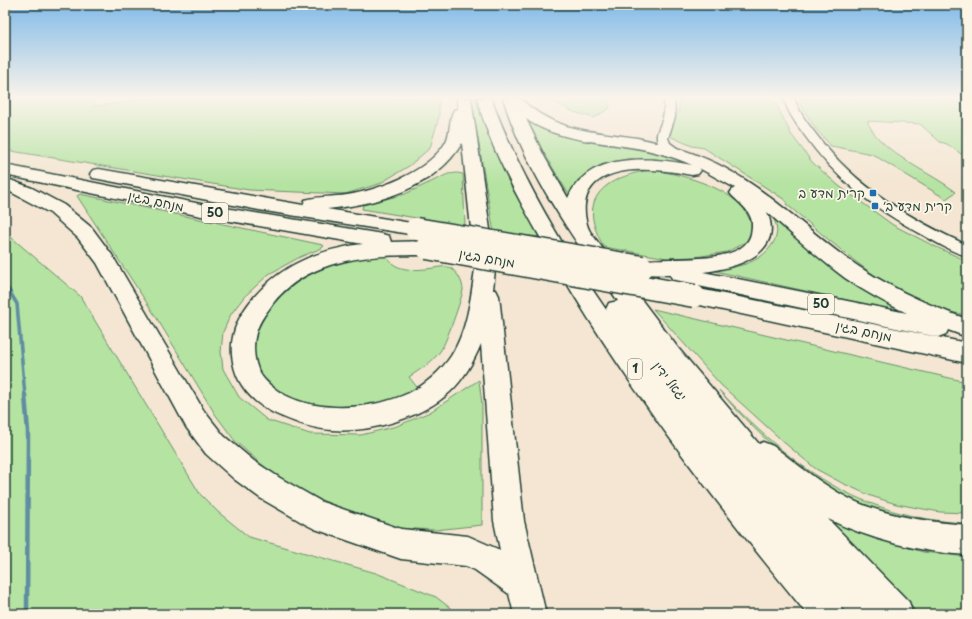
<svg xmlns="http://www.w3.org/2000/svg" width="972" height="619" font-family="'Playpen Sans','Playpen Sans Hebrew',sans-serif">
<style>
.green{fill:#b5e3a2;stroke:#6a906b}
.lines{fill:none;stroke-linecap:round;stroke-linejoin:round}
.stream-far1{stroke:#5f8da1;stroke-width:3.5}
.stream{stroke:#5f8da1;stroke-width:4.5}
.minor-casing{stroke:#1f3d34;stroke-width:3}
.highway-casing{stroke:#1f3d34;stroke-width:3}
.minor{fill:#fcf5e5;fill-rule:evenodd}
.highway{fill:#fcf5e5;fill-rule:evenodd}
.highway-bridge-casing{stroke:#1f3d34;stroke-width:25;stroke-linecap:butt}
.highway-bridge{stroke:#fcf5e5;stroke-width:22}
.poi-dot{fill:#1f6fb2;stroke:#fcf5e5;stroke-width:1.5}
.labels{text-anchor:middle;stroke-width:3.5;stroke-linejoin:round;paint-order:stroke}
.shield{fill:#fcf5e5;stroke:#617469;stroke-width:1}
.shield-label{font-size:12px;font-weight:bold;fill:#1f3d34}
.poi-label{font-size:13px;fill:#1f3d34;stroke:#fcf5e5;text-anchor:end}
.street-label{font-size:13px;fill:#1f3d34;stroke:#fcf5e5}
</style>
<rect width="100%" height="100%" fill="#f4e6d2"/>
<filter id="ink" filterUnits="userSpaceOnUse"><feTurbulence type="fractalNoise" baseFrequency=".025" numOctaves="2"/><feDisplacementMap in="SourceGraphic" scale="8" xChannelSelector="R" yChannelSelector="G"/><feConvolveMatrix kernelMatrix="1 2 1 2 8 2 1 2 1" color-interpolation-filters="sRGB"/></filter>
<g filter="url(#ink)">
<path class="green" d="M5 98H94V106L121 103 144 98H439V117L430 148 409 166 379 184 345 194 249 190 5 150Z
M471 98H480L488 125 543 237 494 233Z
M547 98H608L610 108 594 118 571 111Z
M679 98H773L791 134 812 162 839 186 893 225 932 245 967 261V315C956 313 944 312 934 308 881 289 829 239 786 204L787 202 782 198 704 148 692 146 667 135 679 110Z
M800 98H954L967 112V158L947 144 940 142 920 124 867 121C870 127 874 134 879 139 901 162 931 173 956 192L946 199 872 154 831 146 816 129 800 104Z
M523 115 543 129 558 135 658 151 707 171 691 166 617 164 571 198 536 140Z
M650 170C678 173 726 186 744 209 747 214 750 221 753 226L747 241 727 252 695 257 667 258 604 247C576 200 602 178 650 170Z
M457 173 463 174 465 226 362 209 363 205 405 194 448 174Z
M80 194 323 245 324 246 322 248 300 257 269 274 244 297 231 314 223 332 221 352 223 369 239 397 267 420 310 434 361 435 397 426 430 412 479 380 482 404V525L435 530 396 528 375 522 319 499 275 476 235 441 215 414 156 317 77 196Z
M768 212C811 248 852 284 901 312L710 270C733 268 760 265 773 243 777 237 778 230 775 222 774 219 771 215 768 212Z
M5 232 80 296 200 494 218 512 249 537 376 573 436 597 458 614H5Z
M379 256 387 257C396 273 418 270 434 268 441 267 446 265 452 269 458 273 463 283 463 290 462 298 446 343 441 350 433 362 421 369 409 377L420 391 399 401 351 411 301 403 281 395 265 382 258 369 254 353 255 334 260 318 277 292 310 271 348 259Z
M653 309 967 382V513L940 512 896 504 871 496 842 483 816 469 787 445 721 385Z
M719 390C790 466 859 518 967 523V529C949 526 931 523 913 519 904 518 894 517 886 514 819 491 764 443 719 390Z
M815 508 877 538 923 552 967 557V614H919L882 578Z"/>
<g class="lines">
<path class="stream-far1" d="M5 284 17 304 25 396"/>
<path class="stream" d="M25 395 28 432 27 614"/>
<defs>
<path id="minor" d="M664 98H674L675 117 668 138 670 143 685 154 683 157C674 159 657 149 657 138 656 131 662 124 663 117 665 111 664 104 664 98Z
M784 98H794C799 113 808 124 818 137 856 187 910 219 967 245V256C952 252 937 243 923 235 872 207 836 180 803 133 795 122 787 111 784 98Z"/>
<path id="highway" d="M457 98H471L494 257 491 262 488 263 492 264 495 269 493 290H496L499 296 524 521 546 614H514L509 594 475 570 466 566 401 559 315 529 305 524 260 498 234 479 206 454 186 427 97 263 78 238 50 213 5 189V178L32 188 64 205 92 228 112 255 204 411 224 436 254 461 280 478 322 502 401 529 468 536 500 550 494 521 481 344C474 361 464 379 450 392 422 418 370 433 332 430 315 429 299 424 283 417 258 407 238 390 233 362 228 337 238 315 255 296 283 264 321 249 363 244L201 216 5 175V165L201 204 382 234 389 236 391 242 427 241 434 243 437 248 434 253 427 255C373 255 312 256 274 302 267 312 259 321 256 333 252 347 254 368 264 379 297 416 368 412 409 393 425 385 441 371 451 356 467 331 471 298 475 269L478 264 481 263 477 262 474 257 462 143C436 188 375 205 327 209L423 225 426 229 423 233 416 235 259 210 99 179 93 178 90 174 93 170 99 169 303 205 305 200C318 196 333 197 347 195 379 190 425 173 444 145 452 134 448 119 454 110L458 109Z
M477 98H491C519 174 561 245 607 311L606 309 609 303 618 301C574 240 525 170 503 98H520C554 132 592 131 637 138 661 143 684 149 706 159 760 182 800 224 846 258 883 284 924 304 967 319V337L948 330 946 334 938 337 680 282 673 280 670 275 642 274 635 272 632 267 635 262C660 254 742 269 751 234 752 227 753 222 750 216 746 206 736 201 730 193L733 189 735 188 699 168 701 170 698 174 692 175C662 169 591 159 585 204 584 213 586 226 591 233L678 348 759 444 763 442 773 446C797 464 821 484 848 498 883 516 928 522 967 525V555C919 552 871 540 828 519L909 602 913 614H848L841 607 844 614H807C711 497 618 376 544 244 518 198 490 149 477 98ZM526 119C556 140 595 141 630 147 651 150 672 156 692 165 652 157 588 151 568 198L544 156ZM767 212C793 235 818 258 845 278 865 292 886 303 907 313L703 272C736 268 785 254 767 212Z
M694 288 967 343V363L686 302 683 296 686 290Z"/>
</defs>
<use href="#minor" class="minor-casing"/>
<use href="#highway" class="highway-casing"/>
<use href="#minor" class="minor"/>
<use href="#highway" class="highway"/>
<defs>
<path id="highway-bridge" d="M416 229 642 267
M427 248 694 296"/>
</defs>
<use href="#highway-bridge" class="highway-bridge-casing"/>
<use href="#highway-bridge" class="highway-bridge"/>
</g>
</g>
<linearGradient id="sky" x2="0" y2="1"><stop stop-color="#82bae8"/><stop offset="0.53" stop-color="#faf4eb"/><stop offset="1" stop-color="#faf4eb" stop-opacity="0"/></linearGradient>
<rect width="972" height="184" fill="url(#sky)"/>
<g class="poi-dot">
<rect x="869" y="189" width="8" height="8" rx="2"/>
<rect x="871" y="202" width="8" height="8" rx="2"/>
</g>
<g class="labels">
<g class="shield">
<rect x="202" y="203" width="26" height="20" rx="3"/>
<rect x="808" y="294" width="26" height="20" rx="3"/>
<rect x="628" y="359" width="14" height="20" rx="3"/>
</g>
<g class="shield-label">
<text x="215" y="217">50</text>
<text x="821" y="308">50</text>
<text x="635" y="373">1</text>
</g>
<g class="poi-label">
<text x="865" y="198">קרית מדע ב</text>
<text x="883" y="211" text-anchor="start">קרית מדע ב׳</text>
</g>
<g class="street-label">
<text transform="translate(156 201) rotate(12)" y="5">מנחם בגין</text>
<text transform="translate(487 258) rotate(10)" y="5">מנחם בגין</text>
<text transform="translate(864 331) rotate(12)" y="5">מנחם בגין</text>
<text transform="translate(670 381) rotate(52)" y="5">יגאל ידין</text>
</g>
</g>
<rect width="972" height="619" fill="none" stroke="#fcf5e5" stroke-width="20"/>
<rect x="10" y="10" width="952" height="599" fill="none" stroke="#1f3d34" stroke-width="1.5" filter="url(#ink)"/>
</svg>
